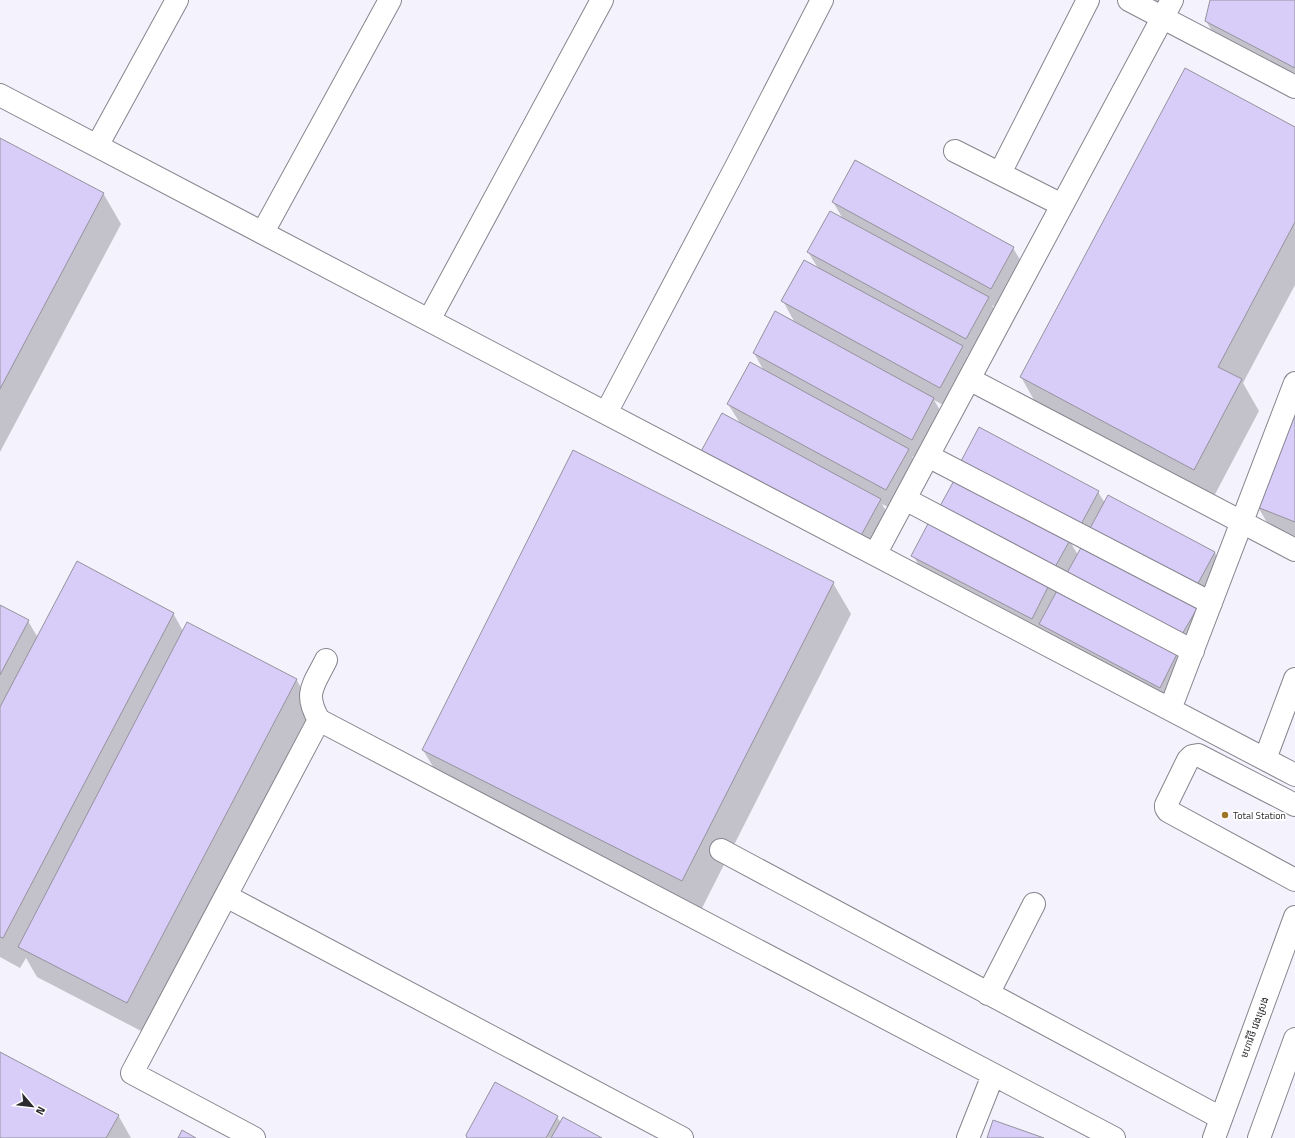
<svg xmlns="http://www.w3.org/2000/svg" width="1295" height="1138" font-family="'Titillium Web','Noto Sans Khmer',sans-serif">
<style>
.shadow{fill:#0003;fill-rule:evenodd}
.building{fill:#d8ccf9;stroke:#95939c}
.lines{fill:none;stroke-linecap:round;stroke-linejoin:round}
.minor-casing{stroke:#86848d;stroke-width:24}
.major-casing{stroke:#86848d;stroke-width:24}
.minor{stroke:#fff;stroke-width:22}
.major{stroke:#fff;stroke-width:22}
.poi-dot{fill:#a07425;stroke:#fff;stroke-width:1.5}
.labels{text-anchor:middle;stroke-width:3.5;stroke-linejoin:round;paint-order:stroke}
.poi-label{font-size:10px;fill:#2b2a2e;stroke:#fff;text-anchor:start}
.street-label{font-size:10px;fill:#2b2a2e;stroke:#fff}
</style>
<rect width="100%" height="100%" fill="#f4f2fc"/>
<path class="shadow" d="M1139 0H1167L1161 11Z
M1211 0H1295V89L1224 51 1206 21Z
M1295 128V285L1243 383 1259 411 1212 500 1038 407 1021 377Z
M0 139 103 193 121 224 0 452Z
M833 202 1013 248 1027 271 1005 312 992 305 1002 321 980 362 967 355 976 370 954 411 934 400 947 422 925 463 912 456 922 473 900 513 882 504 894 524 872 564 740 423 728 404 764 371 754 353 795 323 783 301 818 268 808 252 843 219Z
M1295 412V545L1276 538 1258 507Z
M1098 492 1105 503 1215 553 1228 576 1210 631 1192 675 1173 711 926 579 913 555ZM1068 538 1083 546 1078 555ZM1051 583 1060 588 1057 593Z
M833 583 851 614 700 912 441 780 423 750Z
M0 606 28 621 38 638 173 613 183 631 296 679 314 710 145 1033 37 977 26 958 20 968 0 957Z
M0 1054 118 1115 131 1138H0Z
M557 1117 561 1123 600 1138H468Z"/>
<path class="building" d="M1210 0H1295V68L1205 21Z
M1185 68 1295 127V222L1218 367 1242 379 1194 470 1020 377Z
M0 138 104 193 0 389Z
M855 160 1014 247 991 289 832 202Z
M830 211 989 297 966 339 807 252Z
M804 260 963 346 940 388 781 301Z
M775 311 934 398 912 440 753 353Z
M750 362 909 449 886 490 727 404Z
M1295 410V522L1257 507Z
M722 413 881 499 858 541 699 455Z
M979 427 1099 491 1079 528 959 465Z
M573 450 834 582 682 881 422 750Z
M956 477 1070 540 1054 569 940 506Z
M1108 495 1215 552 1195 589 1088 532Z
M931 518 1051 581 1032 619 911 556Z
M1083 544 1198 607 1181 636 1067 573Z
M77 561 174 613 3 938 0 937V707Z
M1059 587 1179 650 1160 688 1039 624Z
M0 605 29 620 0 675Z
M187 622 297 679 127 1003 18 947Z
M0 1052 119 1115 106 1138H0Z
M495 1082 558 1116 546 1138H467L466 1135Z
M563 1117 602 1138H551Z
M993 1120 1044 1138H987Z
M182 1130 196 1138H178Z"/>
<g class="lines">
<defs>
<path id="minor" d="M1129 0 1295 87
M0 95 1295 775
M97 146 177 0
M955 151 1062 205
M1000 173 1088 0
M263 232 390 0
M429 320 602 0
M969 379 1295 550
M606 413 737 165 822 0
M928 456 1211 603
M905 499 1193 651
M878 549 1172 0
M326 660C314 685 303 693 319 720L1114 1138
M1174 699 1295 383
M1265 759 1295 679
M1295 805 1198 755 1192 756 1188 760 1166 805V808L1168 811 1295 880
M721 850 1221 1118
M226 896 682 1138
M988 994 1034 904
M254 1138 132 1073 319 720
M968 1138 993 1075"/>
<path id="major" d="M1214 1138 1295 917
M1259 1138 1295 1039"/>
</defs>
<use href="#minor" class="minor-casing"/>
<use href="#major" class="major-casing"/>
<use href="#minor" class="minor"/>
<use href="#major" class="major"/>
</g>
<circle class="poi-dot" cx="1225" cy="815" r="4"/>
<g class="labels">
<g class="poi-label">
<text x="1233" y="819">Total Station</text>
</g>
<g class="street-label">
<text transform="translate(1254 1027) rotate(-70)" y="4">មហាវិថី វេងស្រេង</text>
</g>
</g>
<g transform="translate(32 1106) rotate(118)" stroke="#ffffff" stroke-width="3" paint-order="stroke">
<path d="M0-3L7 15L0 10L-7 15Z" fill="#2b2a2e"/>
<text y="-6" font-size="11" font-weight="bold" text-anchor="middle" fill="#2b2a2e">N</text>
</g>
</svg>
